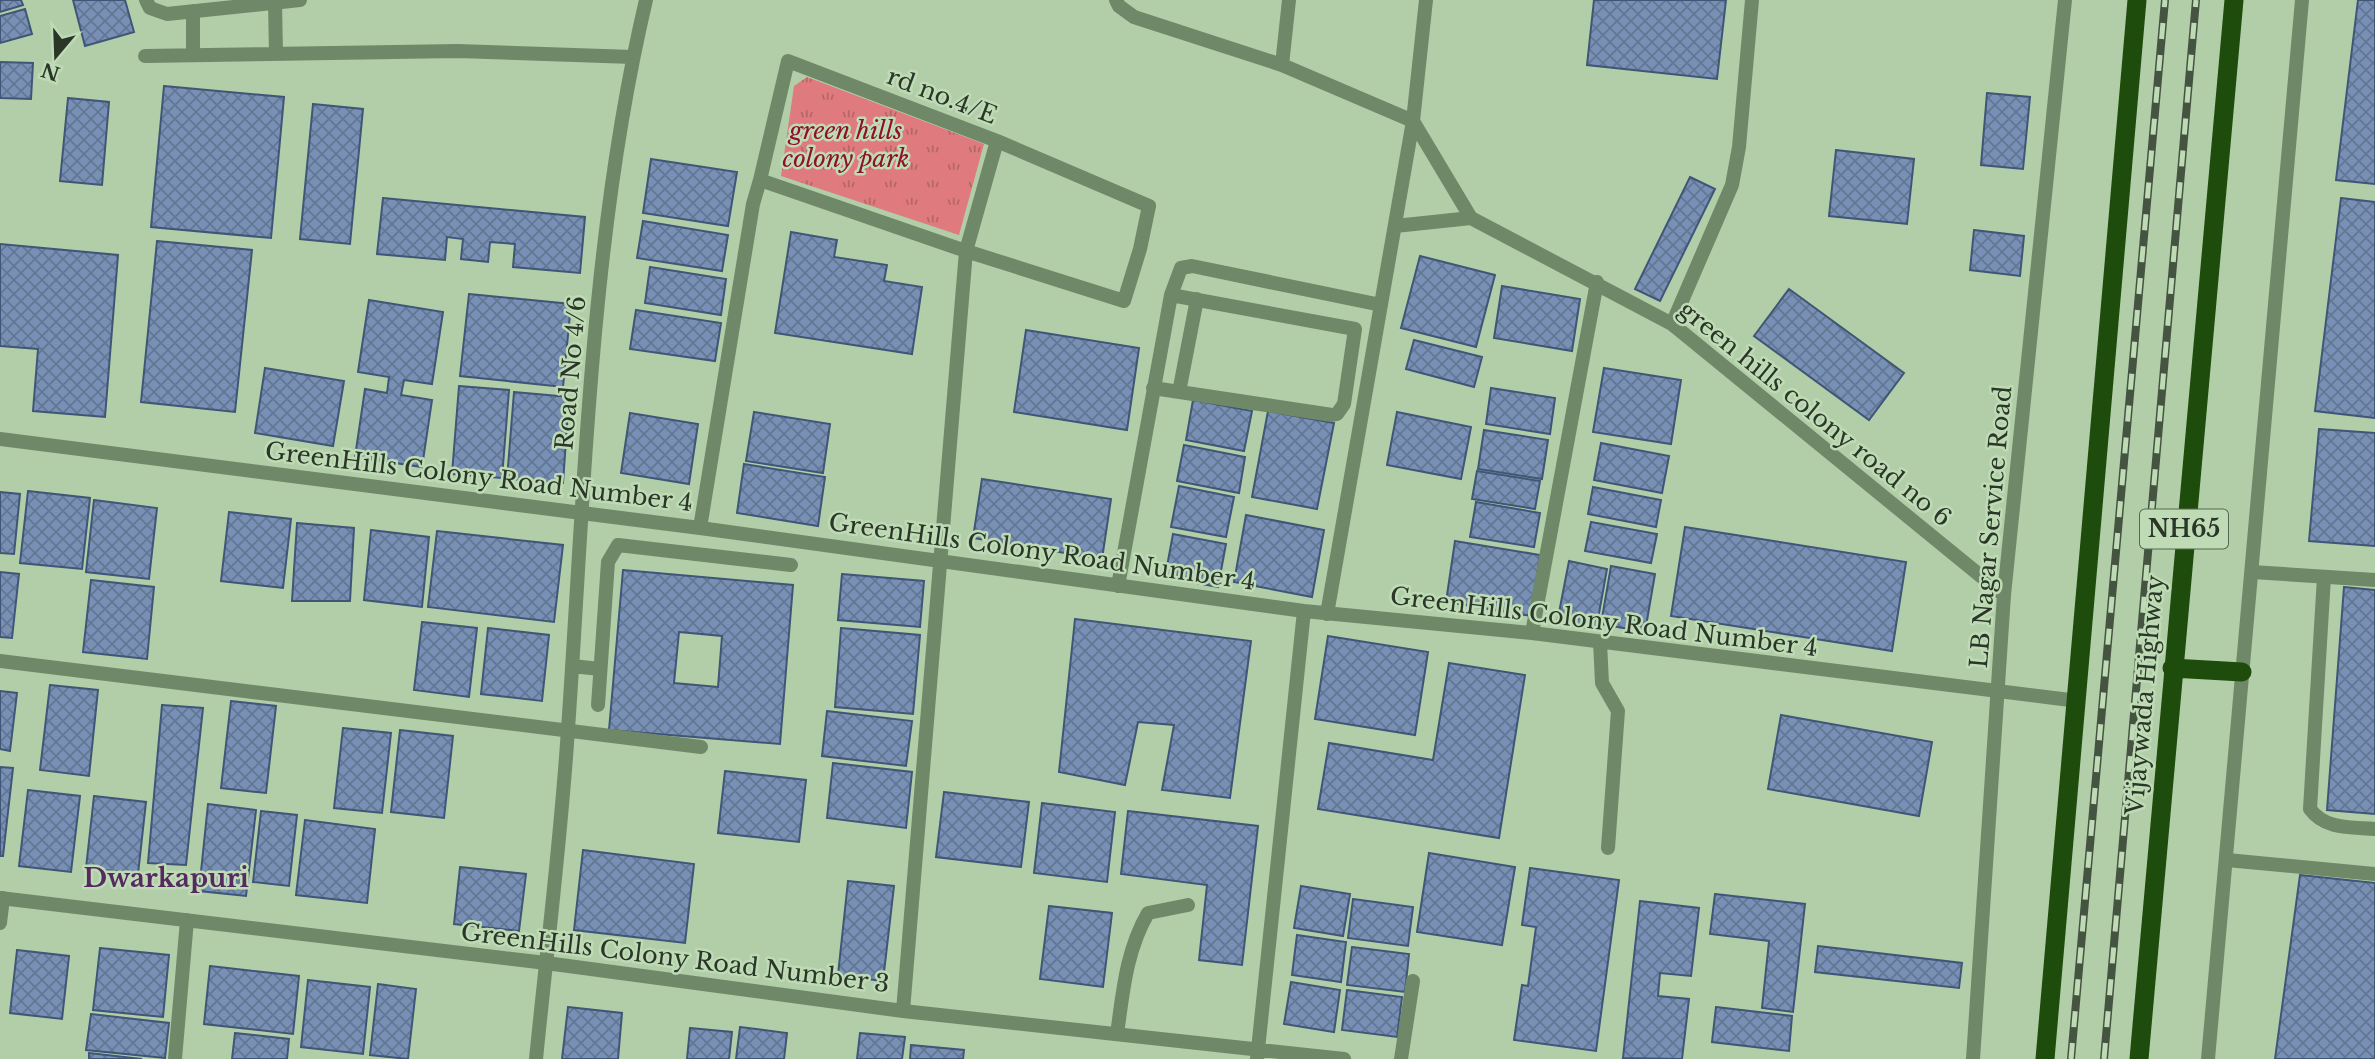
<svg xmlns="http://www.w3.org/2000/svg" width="2375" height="1059" font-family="'Libre Baskerville',serif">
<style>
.park{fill:url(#park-tufts)}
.building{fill:url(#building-cross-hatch);stroke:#405677;stroke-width:2;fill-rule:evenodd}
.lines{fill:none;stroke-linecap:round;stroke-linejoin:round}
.service{stroke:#6f8968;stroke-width:14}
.minor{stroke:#6f8968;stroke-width:14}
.tertiary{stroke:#6f8968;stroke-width:14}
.trunk{stroke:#1e4c0c;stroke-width:19}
.rail-casing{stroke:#455441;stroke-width:8}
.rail{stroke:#bedbb5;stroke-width:5;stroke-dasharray:16;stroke-linecap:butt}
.labels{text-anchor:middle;stroke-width:5;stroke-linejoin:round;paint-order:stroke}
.shield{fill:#bedbb5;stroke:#566852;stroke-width:2}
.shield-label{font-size:23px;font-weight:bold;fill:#2a3627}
.street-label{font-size:24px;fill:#2a3627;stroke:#bedbb5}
.park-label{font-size:24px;font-style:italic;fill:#8e1129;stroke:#bedbb5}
.neighbourhood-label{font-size:26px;font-weight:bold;fill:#542a5f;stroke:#bedbb5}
</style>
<defs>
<pattern id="park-tufts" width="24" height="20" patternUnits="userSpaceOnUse" patternTransform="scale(1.75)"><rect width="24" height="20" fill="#df7b7e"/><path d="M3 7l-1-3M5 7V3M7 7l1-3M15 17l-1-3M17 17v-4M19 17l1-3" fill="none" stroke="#b56667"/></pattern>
<pattern id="building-cross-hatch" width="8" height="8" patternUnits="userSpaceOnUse" patternTransform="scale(1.75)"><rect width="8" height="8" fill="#7890b5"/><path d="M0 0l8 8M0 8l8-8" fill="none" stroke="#637693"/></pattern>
</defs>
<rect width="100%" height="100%" fill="#b1cea8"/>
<path class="park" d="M807 77 984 144 959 235 781 176 794 86Z"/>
<path class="building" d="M0 0H21L23 5 0 12Z
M73 0H125L134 32 85 46Z
M1594 0H1726L1717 79 1587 65Z
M2358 0H2375V184L2336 180Z
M25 9 32 34 0 43V16Z
M0 62 33 63 31 99 0 98Z
M164 86 284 97 271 238 151 227Z
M1987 93 2030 97 2023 169 1981 165Z
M68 98 109 102 102 185 60 181Z
M313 104 363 109 350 244 300 239Z
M1836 150 1914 159 1907 224 1829 216Z
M651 159 737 172 728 226 643 213Z
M1690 177 1715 189 1660 301 1635 289Z
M383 198 585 217 580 273 513 267 515 244 490 242 488 262 461 259 463 239 447 237 445 260 377 254Z
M2341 198 2375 202V418L2315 411Z
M643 221 728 235 722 271 637 258Z
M1974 230 2024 236 2020 276 1970 270Z
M791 232 837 240 834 257 887 265 884 281 922 287 912 354 775 333Z
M157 241 252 250 235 412 141 402Z
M0 244 118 255 105 417 33 411 38 349 0 346Z
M1420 256 1495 275 1476 347 1401 328Z
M650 267 726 279 721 315 645 303Z
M1502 286 1580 299 1572 351 1494 338Z
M1789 289 1904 373 1869 420 1754 336Z
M469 294 571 304 563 387 460 376Z
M369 300 443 312 432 384 404 380 401 395 432 400 422 467 355 457 365 389 387 393 389 377 358 372Z
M636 310 721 323 715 361 630 349Z
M1026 330 1139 348 1127 430 1014 412Z
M1414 340 1482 357 1474 387 1406 369Z
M265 368 344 381 333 446 255 433Z
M1604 368 1681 380 1671 444 1593 432Z
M459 386 509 390 502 478 452 474Z
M1491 388 1555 398 1550 434 1486 424Z
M514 392 569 397 563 483 507 479Z
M1193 400 1252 411 1244 451 1186 440Z
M1268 411 1334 423 1317 509 1252 497Z
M754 412 830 424 823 473 746 461Z
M1397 412 1471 427 1461 479 1387 465Z
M630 413 698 424 689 484 621 473Z
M2319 429 2375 433V546L2309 541Z
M1484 430 1548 440 1542 479 1478 469Z
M1601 443 1669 456 1662 493 1594 480Z
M1184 445 1245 457 1239 493 1177 481Z
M744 464 825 477 818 526 737 513Z
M1477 471 1540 481 1535 509 1472 499Z
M982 479 1111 499 1102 559 973 538Z
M1179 486 1234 497 1226 537 1171 527Z
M1593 487 1661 500 1656 527 1588 514Z
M28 491 90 498 82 569 20 563Z
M0 492 20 494 14 554 0 553Z
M94 500 157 508 149 579 86 572Z
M1476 502 1540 513 1534 547 1470 537Z
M229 512 291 519 283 588 221 581Z
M1246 515 1324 530 1312 597 1234 582Z
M1591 522 1657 534 1651 563 1585 551Z
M297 523 354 528 350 601H292Z
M1685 527 1906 562 1892 651 1671 616Z
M371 530 429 537 422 607 364 600Z
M437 531 563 545 554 622 428 607Z
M1173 534 1226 544 1218 587 1165 577Z
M1455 541 1540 555 1531 616 1446 602Z
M1569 561 1607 569 1596 630 1557 623Z
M1611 566 1655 574 1645 632 1601 624Z
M623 570 793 585 780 744 609 730ZM679 632 722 636 718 687 674 683Z
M0 572 19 574 12 638 0 637Z
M842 574 924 581 920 627 838 620Z
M91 580 154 587 147 659 83 652Z
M2344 587 2375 590V814L2327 810Z
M1075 619 1251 641 1230 798 1162 790 1174 725 1138 722 1125 785 1059 772Z
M422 622 477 628 469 697 414 690Z
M488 628 549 635 542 701 481 694Z
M841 628 920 635 913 714 835 707Z
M1328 636 1428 652 1415 735 1315 719Z
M1449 663 1525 675 1499 838 1318 809 1329 743 1433 760Z
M50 685 98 690 89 776 40 770Z
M0 691 17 693 10 751 0 749Z
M231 701 276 706 266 793 221 788Z
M162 705 203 708 186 865 148 863Z
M827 711 912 721 906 766 822 756Z
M1781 715 1932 742 1919 816 1768 789Z
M343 728 391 733 382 813 334 808Z
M400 730 453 736 444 818 391 812Z
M833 763 912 772 906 828 827 818Z
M0 767 13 768 3 856H0Z
M725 771 806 780 799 842 718 833Z
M28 790 80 796 71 872 19 866Z
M944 792 1029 802 1021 867 936 857Z
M94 796 146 802 138 874 86 868Z
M1042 803 1115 812 1107 882 1034 873Z
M208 804 256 810 246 896 199 891Z
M261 811 297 815 289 886 253 882Z
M1128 811 1258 826 1242 965 1199 960 1207 885 1121 874Z
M305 820 375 829 367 903 296 895Z
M583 850 694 864 685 943 574 930Z
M1429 853 1515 867 1502 945 1417 932Z
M460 867 526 874 519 931 454 924Z
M1530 868 1619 880 1596 1051 1514 1040 1522 985 1528 986 1536 927 1522 925Z
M2300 875 2375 883V1059H2275Z
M848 881 894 886 883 981 838 975Z
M1301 886 1350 894 1343 936 1294 928Z
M1715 894 1805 904 1793 1012 1762 1008 1769 941 1710 934Z
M1353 899 1413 907 1408 946 1348 938Z
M1640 901 1699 908 1691 976 1660 973 1658 996 1689 999 1682 1059 1623 1058Z
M1049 906 1112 913 1103 987 1040 979Z
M1297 935 1346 942 1341 982 1292 975Z
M1818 946 1962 963 1959 988 1815 972Z
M1352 947 1409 954 1405 992 1347 985Z
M100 948 169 955 163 1017 93 1010Z
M17 950 69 956 62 1019 10 1013Z
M210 966 299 976 293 1034 204 1024Z
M308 980 370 987 363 1054 301 1047Z
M1291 982 1340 990 1334 1032 1284 1024Z
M378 984 416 989 408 1059 370 1055Z
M1347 990 1402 997 1397 1037 1342 1030Z
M568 1007 622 1013 618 1059H562Z
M1716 1007 1792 1016 1789 1051 1712 1042Z
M91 1014 169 1023 165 1058 86 1050Z
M740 1027 787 1033 784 1059H736Z
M690 1028 732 1032 729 1059H687Z
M235 1033 289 1039 287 1059H232Z
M860 1033 905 1037 902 1059H857Z
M911 1045 964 1050 963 1059H910Z
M89 1053 142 1059H89Z"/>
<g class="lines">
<path class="service" d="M2252 572 2375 580
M2324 577 2310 809C2325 830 2352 827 2375 829
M1600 642 1602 683 1618 711 1608 848
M2227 860 2375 874
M1117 1034C1123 992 1126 951 1148 913L1188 905"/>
<path class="minor" d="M146 0 150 8 167 14 300 0
M1116 0 1119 6 1134 17 1282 65 1413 121 1471 218
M275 2 276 54
M193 11V54
M145 56 458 51 633 57
M1282 65 1289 0
M1395 226 1471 218 1672 324 2004 595
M1672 324 1732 185 1739 147 1752 0
M1153 388 1332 415 1337 414 1344 404 1355 329 1171 295
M1179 392 1197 299
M0 439 700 528 1304 611 1532 633 2078 701
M700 528 753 204 760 180 966 251 1124 301 1140 249 1149 206 997 141 788 61 760 180
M1118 586 1171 295 1181 268 1192 266 1381 305
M1327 614 1413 121 1426 0
M1532 633 1597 282
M0 661 701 747
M572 666 600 669
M598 705 608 562 618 545 791 565
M0 898 546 963 903 1011 1344 1059
M0 923 3 898
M903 1011 966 251 997 141
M175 1059 187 920
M536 1059C547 949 561 839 568 729 585 486 590 238 646 0
M1257 1059 1304 611
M1401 1059 1413 981"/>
<path class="tertiary" d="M1973 1059 2004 595 2065 0
M2208 1059 2302 0"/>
<path class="trunk" d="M2172 668 2242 672
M2045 1059 2137 0
M2139 1059 2234 0"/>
<defs>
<path id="rail" d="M2071 1059 2165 0
M2104 1059 2196 0"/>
</defs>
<use href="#rail" class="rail-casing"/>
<use href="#rail" class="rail"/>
</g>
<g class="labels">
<rect class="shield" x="2140" y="509.5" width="88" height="39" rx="5"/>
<g class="shield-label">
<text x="2184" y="537">NH65</text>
</g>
<g class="street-label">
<text transform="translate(942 96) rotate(21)" y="8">rd no.4/E</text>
<text transform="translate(571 373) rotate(-85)" y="8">Road No 4/6</text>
<text transform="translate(1815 414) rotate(39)" y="8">green hills colony road no 6</text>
<text transform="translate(479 477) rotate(7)" y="8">GreenHills Colony Road Number 4</text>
<text transform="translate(1991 527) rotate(-85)" y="8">LB Nagar Service Road</text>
<text transform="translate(1042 552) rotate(8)" y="8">GreenHills Colony Road Number 4</text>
<text transform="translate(1604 622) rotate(7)" y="8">GreenHills Colony Road Number 4</text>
<text transform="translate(2145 695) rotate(-85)" y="8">Vijaywada Highway</text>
<text transform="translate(675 958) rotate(7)" y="8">GreenHills Colony Road Number 3</text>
</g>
<g class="park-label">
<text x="846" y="139">green hills<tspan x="846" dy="28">colony park</tspan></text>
</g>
<g class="neighbourhood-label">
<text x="166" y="887">Dwarkapuri</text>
</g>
</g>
<g transform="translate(56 56) rotate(199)" stroke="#bedbb5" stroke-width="5" paint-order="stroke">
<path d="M0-5L12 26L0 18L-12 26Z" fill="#2a3627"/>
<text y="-10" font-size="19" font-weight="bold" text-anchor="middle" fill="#2a3627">N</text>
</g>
</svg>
